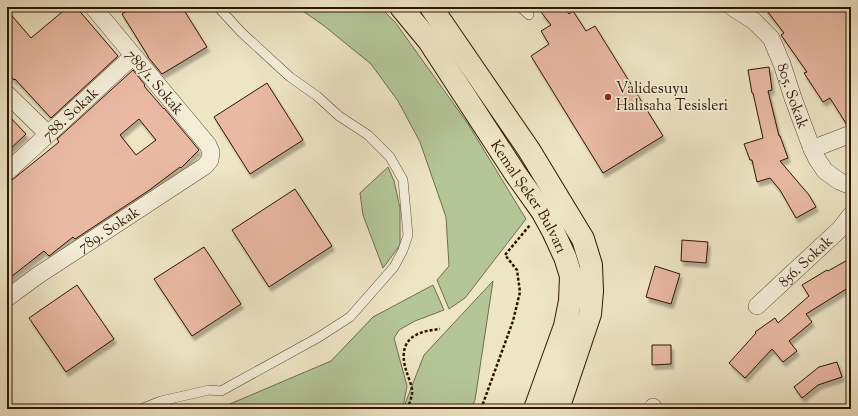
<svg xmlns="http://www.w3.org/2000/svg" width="858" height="416" font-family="'Sorts Mill Goudy',serif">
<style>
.green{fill:#b4c698;stroke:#716d4c}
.building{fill:#e9b9a3;stroke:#2e1400;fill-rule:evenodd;filter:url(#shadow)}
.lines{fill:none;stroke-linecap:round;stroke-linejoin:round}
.service-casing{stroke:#5e4831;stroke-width:10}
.minor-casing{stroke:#5e4831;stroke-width:18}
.primary-casing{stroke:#2e1400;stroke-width:24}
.path{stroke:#2e1400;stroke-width:2.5;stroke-dasharray:3 2;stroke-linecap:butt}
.service{stroke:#f4eed9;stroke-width:9}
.minor{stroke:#f4eed9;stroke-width:17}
.primary{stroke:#eee5c5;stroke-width:22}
.poi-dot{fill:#8f2418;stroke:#f4eed9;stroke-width:1.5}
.labels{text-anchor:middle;stroke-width:3.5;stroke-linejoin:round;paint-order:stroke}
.street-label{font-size:15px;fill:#2e1400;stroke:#f4eed9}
.poi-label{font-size:15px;fill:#2e1400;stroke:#f4eed9;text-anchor:start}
</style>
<defs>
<filter id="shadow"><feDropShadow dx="2.5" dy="4.5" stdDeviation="1" flood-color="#0004"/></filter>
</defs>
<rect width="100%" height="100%" fill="#eee5c5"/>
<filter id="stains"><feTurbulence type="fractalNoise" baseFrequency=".005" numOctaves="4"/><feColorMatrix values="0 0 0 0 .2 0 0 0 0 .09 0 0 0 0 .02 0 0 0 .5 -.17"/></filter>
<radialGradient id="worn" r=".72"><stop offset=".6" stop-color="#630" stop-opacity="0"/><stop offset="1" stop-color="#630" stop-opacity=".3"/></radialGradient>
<path class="green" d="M297 7H380L395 22 468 124 526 219 465 298 449 309 437 280 449 266 446 217 420 142 398 101 371 64 323 25Z
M388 167 394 181 400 208V245L383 268 363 215 360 193Z
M493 281 475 400 471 409H403L424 355Z
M433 285 444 310 415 321 399 330 394 338 407 386 403 407 401 409H232L230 404 331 361 373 317Z"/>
<path class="building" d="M68 7H76L118 56 51 118 15 79 14 80 7 72V10L31 38Z
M133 7H182L207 47 162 74 148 57V56L122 14Z
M548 7H564L569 14 573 11 586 31 595 26 663 136 603 173 531 56 549 44 541 31 551 25 541 12Z
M764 7H851V124L847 125 830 98 823 102 804 73 807 72 781 35 784 33Z
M769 67 772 90 768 91 779 136H780L788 158 780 161 809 195 816 207 796 218 780 190 770 178 757 182 752 160H750L744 144 763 138 753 93H752L748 70Z
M133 70 145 85 144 86 164 109V108L199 150 181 168 180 167 148 191 75 239 73 237 49 256 44 251 7 280V184L59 142 57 139ZM139 119 156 140 136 155 120 135Z
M267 83 303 140 250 174 214 117Z
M7 114 26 134 7 152Z
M295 189 332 246 269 287 232 230Z
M682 240 708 242 706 263 681 261Z
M204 247 241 304 192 336 154 279Z
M851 258V286L806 314 812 322 789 341 797 351 783 362 772 349 745 378 729 363 756 333 755 332 775 318 778 323 809 296 802 285 827 270 828 271Z
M655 266 680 274 671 304 646 297Z
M77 285 114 339 66 372 29 318Z
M652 345H671V364L652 365Z
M837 362 842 377 818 385 802 398 794 387 819 367Z"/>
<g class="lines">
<defs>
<path id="service" d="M520 7 529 15
M141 409 161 401 209 390 221 391 319 337 350 317 394 267 403 250 408 235 403 180 390 157 368 135 339 116 317 96 290 77 241 32 218 7"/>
<g id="minor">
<path id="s1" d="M732 7 754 21 771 38 782 64 793 98 812 149 817 159 825 171 839 181 851 186"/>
<path d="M7 94 48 134"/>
<path d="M812 149 851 134"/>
<path id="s2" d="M7 172 133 56"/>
<path id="s3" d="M7 298 37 276 205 166 210 160 211 152 208 145 93 7"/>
<path id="s4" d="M757 306 840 229 851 215"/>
<path d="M653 407 654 409"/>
</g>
<g id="primary">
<path id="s5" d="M401 7 429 41 515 173 542 211 553 231 565 257 571 276 570 301 565 326 535 409"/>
<path d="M431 7 529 150 583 239 591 265 592 291 590 314 558 409"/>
</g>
</defs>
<use href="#service" class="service-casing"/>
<use href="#minor" class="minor-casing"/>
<use href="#primary" class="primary-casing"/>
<path class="path" d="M407 409C409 405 411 399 412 394 413 387 408 377 406 370 402 357 402 342 416 335 423 331 432 330 440 329
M481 409 513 321 520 292 517 270 505 255 530 225"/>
<use href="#service" class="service"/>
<use href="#minor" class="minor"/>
<use href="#primary" class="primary"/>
</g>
<circle class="poi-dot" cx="608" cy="97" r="4"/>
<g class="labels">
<g class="street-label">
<text transform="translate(155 82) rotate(50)" y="5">788/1. Sokak</text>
<text dy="5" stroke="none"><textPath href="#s1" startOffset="112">805. Sokak</textPath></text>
<text dy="5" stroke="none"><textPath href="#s2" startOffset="86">788. Sokak</textPath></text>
<text dy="5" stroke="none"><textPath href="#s5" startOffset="229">Kemal Şeker Bulvarı</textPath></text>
<text dy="5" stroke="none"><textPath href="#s3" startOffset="123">789. Sokak</textPath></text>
<text dy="5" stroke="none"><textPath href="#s4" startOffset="66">856. Sokak</textPath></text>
</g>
<g class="poi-label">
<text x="616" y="93">Validesuyu<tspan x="616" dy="17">Halısaha Tesisleri</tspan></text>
</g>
</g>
<rect width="858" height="416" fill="none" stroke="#eee5c5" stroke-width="24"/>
<rect x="8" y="8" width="842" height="400" fill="none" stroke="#2e1400" stroke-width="2"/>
<rect x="12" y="12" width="834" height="392" fill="none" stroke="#2e1400"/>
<rect width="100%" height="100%" filter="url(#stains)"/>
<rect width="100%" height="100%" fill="url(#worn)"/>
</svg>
